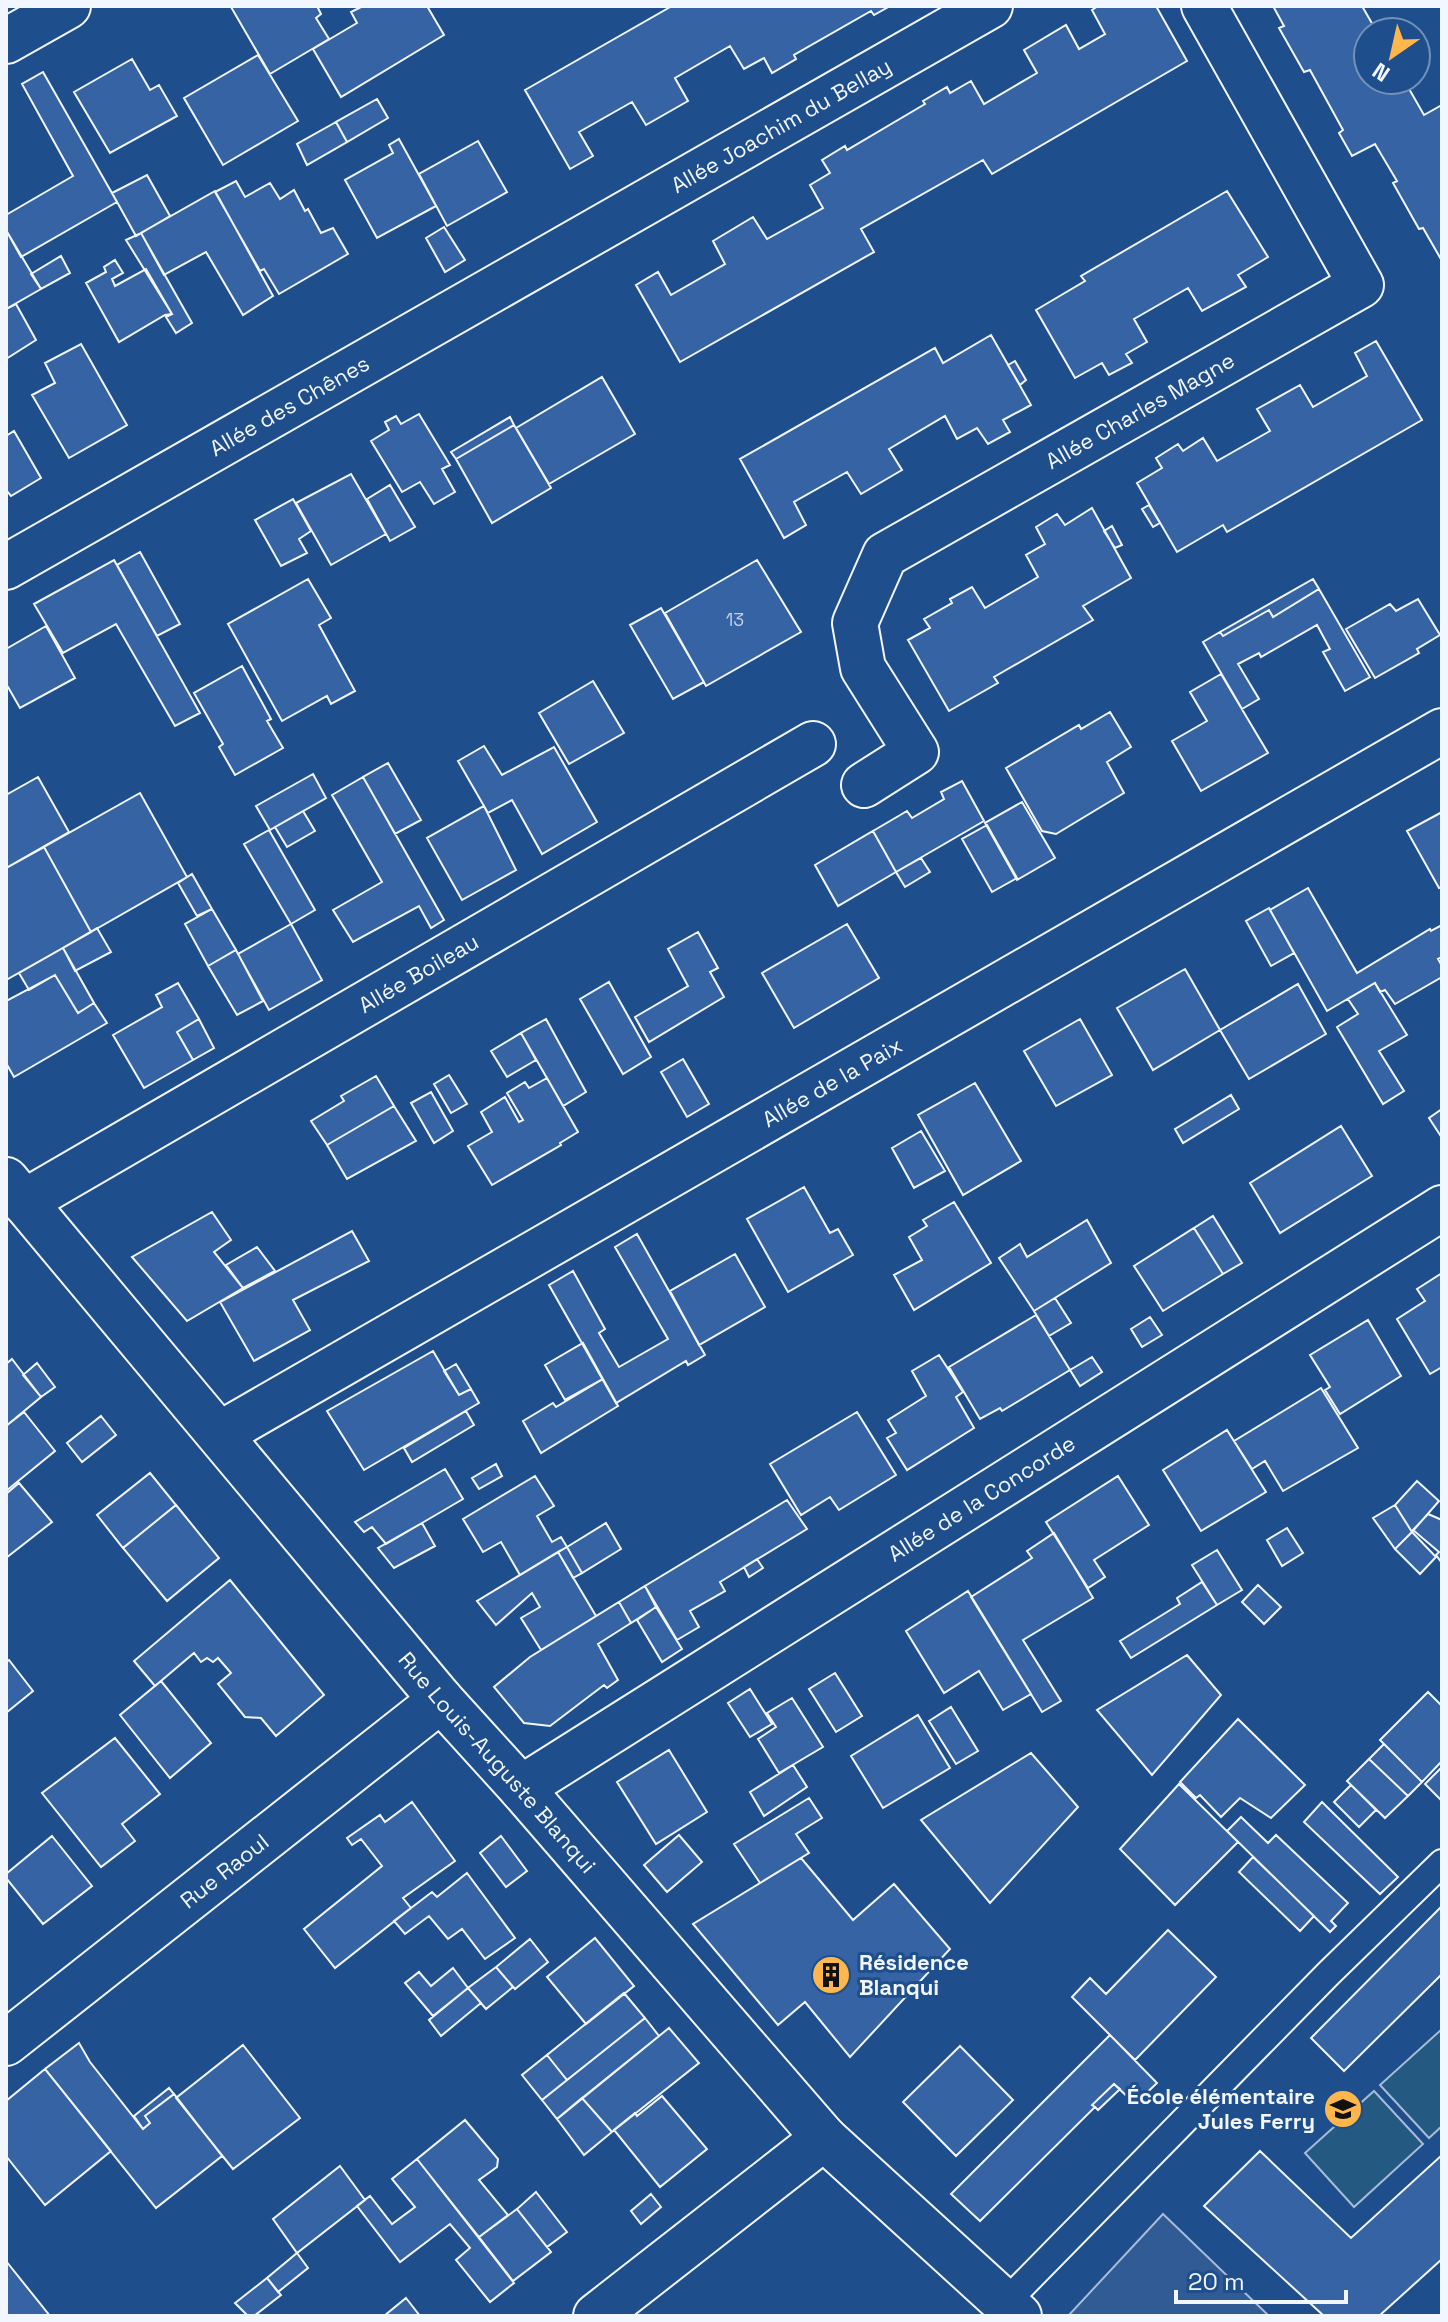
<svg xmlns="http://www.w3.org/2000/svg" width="1448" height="2322" font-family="'Space Grotesk',sans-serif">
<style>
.green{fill:#245a82;stroke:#a8bbd7;stroke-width:2}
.parking{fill:#305b95;stroke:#a8bbd7;stroke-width:2}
.building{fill:#3563a3;stroke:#f2f6ff;stroke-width:2}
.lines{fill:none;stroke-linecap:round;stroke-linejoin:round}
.service-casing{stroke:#f2f6ff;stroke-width:30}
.minor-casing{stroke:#f2f6ff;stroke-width:48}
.tertiary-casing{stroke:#f2f6ff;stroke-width:48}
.service{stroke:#1f4e8c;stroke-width:26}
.minor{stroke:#1f4e8c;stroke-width:44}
.tertiary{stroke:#1f4e8c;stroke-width:44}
.labels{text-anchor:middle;stroke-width:6;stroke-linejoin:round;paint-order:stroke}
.number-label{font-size:18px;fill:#c3d1e8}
.street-label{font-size:22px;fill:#f2f6ff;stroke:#1f4e8c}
.poi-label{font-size:22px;font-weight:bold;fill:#f2f6ff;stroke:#1f4e8c;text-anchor:start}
</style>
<rect width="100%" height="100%" fill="#1f4e8c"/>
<path class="green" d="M1442 2029V2126L1429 2138 1380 2085Z
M1374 2091 1423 2144 1354 2207 1305 2153Z"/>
<path class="parking" d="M1163 2214 1269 2316H1068Z"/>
<path class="building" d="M233 6H317L321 14 316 18 329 39 270 74 231 7Z
M363 6H427L444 35 341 97 313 49 357 23 351 12Z
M672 6H890L874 15 871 11 794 55 796 59 772 73 764 58 744 69 730 46 675 78 688 101 646 125 632 102 579 132 593 156 570 169 525 90Z
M1098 6H1156L1187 61 992 174 983 160 861 229 874 252 680 362 636 285 658 272 671 295 725 264 713 241 753 217 767 239 823 208 810 185 830 173 822 160 845 146 847 150 925 104 923 101 947 87 950 93 971 81 984 104 1037 73 1024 50 1066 25 1079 49 1105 34 1092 10Z
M1273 6H1362L1377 32H1368V80H1404L1424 115 1442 105V261L1423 228 1419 229 1393 183 1397 181 1375 144 1352 156 1339 133 1343 130 1310 70 1304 72 1279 28 1284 26Z
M258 55 298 121 223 165 184 98Z
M132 59 150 90 159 85 177 116 110 153 74 92Z
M43 72 117 202 21 257 6 230V215L73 176 22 84Z
M377 99 388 118 347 142 336 122Z
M336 122 347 142 307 165 297 144Z
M399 139 436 206 377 238 345 180 393 153 389 145Z
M478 141 507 192 447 226 419 174Z
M147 175 170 216 136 236 112 193Z
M236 181 245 197 270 183 280 199 294 190 305 211 308 209 321 233 333 228 348 254 279 294 264 269 260 271 215 192Z
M215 191 273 296 243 315 206 252 164 275 141 233Z
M1227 191 1268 257 1238 275 1246 287 1202 311 1188 288 1134 319 1147 342 1126 354 1132 363 1109 375 1102 363 1075 378 1036 310 1085 281 1081 276Z
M444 227 465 260 445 272 426 238Z
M6 230 41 289 6 309Z
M141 233 192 323 176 333 166 317 172 314 126 240Z
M61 256 70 273 41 289 31 274Z
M115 260 123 273 112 279 115 286 146 269 172 314 165 315 119 342 86 283 106 272 104 267Z
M16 304 36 340 6 359V309Z
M991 335 1031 405 1003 420 1010 432 988 444 977 428 957 439 945 416 889 449 902 470 861 494 847 472 794 502 806 525 784 538 740 459 935 348 943 363Z
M1376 341 1422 420 1227 532 1223 525 1177 552 1137 483 1162 468 1156 458 1178 444 1183 451 1203 438 1217 461 1270 431 1257 409 1300 385 1313 407 1367 376 1355 353Z
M81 344 127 425 69 458 32 395 55 383 45 363Z
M1015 361 1026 380 1020 385 1008 365Z
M602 377 635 434 549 484 516 428Z
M419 414 450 465 442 469 455 492 434 504 420 482 402 492 371 441 389 430 385 422 396 416 401 424Z
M510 417 514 425 456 459 451 452Z
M514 425 551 488 492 523 456 459Z
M14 431 41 478 11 496 6 490V436Z
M351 474 386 534 331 565 296 503Z
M390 485 415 527 390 541 367 499Z
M293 499 311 531 299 539 307 553 281 566 255 520Z
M1149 505 1160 523 1153 527 1142 509Z
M1092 508 1131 578 1083 606 1093 620 994 677 998 683 949 711 908 640 930 628 924 619 952 603 950 599 972 587 985 608 1038 577 1026 555 1045 544 1036 527 1057 514 1065 525Z
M1112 526 1122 545 1115 548 1104 531Z
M140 552 180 624 157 636 117 565Z
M114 560 200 713 175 726 116 624 63 653 34 604Z
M757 560 801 632 706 686 665 613Z
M308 579 331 618 319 625 355 691 331 704 327 696 282 721 228 624Z
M1313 579 1319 589 1273 617 1269 610 1223 636 1220 632Z
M1319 589 1370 677 1345 691 1323 652 1330 649 1317 625 1261 657 1259 653 1238 664 1259 699 1242 709 1203 642 1220 632 1223 636 1269 610 1273 617Z
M1418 599 1440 635 1417 649 1419 653 1375 678 1346 629 1390 604 1396 611Z
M661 608 704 682 673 699 630 625Z
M46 626 75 678 20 708 8 687 6 688V649Z
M242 666 271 719 267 721 283 748 235 775 219 747 223 744 194 693Z
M1221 674 1268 753 1201 791 1172 741 1207 721 1190 692Z
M593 681 624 733 569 764 539 713Z
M1110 712 1131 747 1107 762 1124 793 1056 834 1042 831 1006 768 1079 725 1081 729Z
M484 746 502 775 554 747 597 822 542 854 512 800 488 813 458 761Z
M388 763 421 820 395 834 363 777Z
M313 774 326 798 270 830 256 806Z
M38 777 69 832 6 868V795Z
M363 777 444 920 431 928 419 906 353 942 333 910 382 882 332 795Z
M962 781 984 821 896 872 873 831 907 811 912 818 944 799 941 792Z
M140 793 187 877 91 932 44 847Z
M1022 802 1055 858 1017 880 985 823Z
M484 806 516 870 462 900 427 838Z
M303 811 315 831 287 847 275 827Z
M1442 812V887L1439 888 1407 831Z
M987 825 1017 878 992 892 962 839Z
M269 830 315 910 291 924 244 844Z
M873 831 896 872 838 906 815 865Z
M44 847 91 932 6 980V868Z
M921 858 930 872 905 887 896 872Z
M192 874 212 909 197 916 178 883Z
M1308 888 1357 973 1430 929 1431 931 1442 925V957L1438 959 1442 966V977L1395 1004 1385 990 1380 992 1375 983 1327 1011 1270 910Z
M1269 908 1294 953 1271 966 1246 921Z
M212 909 236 950 208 966 185 924Z
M291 924 322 980 269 1010 238 954Z
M847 924 879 978 794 1028 762 973Z
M97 928 111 952 75 971 63 948Z
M698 932 718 968 710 972 724 997 649 1042 635 1017 688 986 668 949Z
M63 948 94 1003 78 1013 55 975 29 990 19 973Z
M236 950 263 1001 237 1015 208 966Z
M1185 969 1220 1030 1153 1070 1117 1008Z
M55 975 78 1013 94 1003 107 1023 14 1077 6 1063V1001Z
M609 982 651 1057 623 1074 580 999Z
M178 983 199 1019 177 1032 193 1060 144 1088 113 1035 162 1007 156 995Z
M1375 983 1407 1035 1379 1051 1404 1091 1383 1104 1337 1027 1358 1014 1348 999Z
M1298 984 1326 1034 1249 1079 1220 1030Z
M199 1019 214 1048 193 1060 177 1032Z
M546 1019 586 1092 563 1106 521 1033Z
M1080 1019 1112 1075 1056 1106 1024 1051Z
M521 1033 536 1060 507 1077 491 1051Z
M683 1059 709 1104 687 1117 661 1072Z
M449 1075 467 1104 451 1113 434 1084Z
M376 1076 394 1106 327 1145 311 1121 344 1101 341 1096Z
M547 1078 578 1132 560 1143 561 1145 492 1185 468 1146 492 1132 481 1112 505 1097 519 1122 523 1120 507 1093 525 1082 529 1088Z
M975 1083 1021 1161 963 1195 918 1115Z
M431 1092 453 1131 434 1143 411 1103Z
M1231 1095 1239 1109 1183 1143 1175 1129Z
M394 1106 416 1141 347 1179 327 1145Z
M1442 1109V1138L1429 1118Z
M1341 1126 1372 1176 1280 1233 1250 1183Z
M921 1131 945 1171 914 1188 892 1148Z
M804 1187 830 1233 838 1229 853 1255 788 1292 747 1219Z
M954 1202 991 1263 914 1310 894 1275 922 1260 909 1237 927 1226 923 1220Z
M212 1212 231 1240 214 1252 243 1288 187 1321 132 1257Z
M1213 1216 1242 1263 1223 1274 1194 1228Z
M1087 1220 1111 1263 1034 1311 999 1258 1020 1244 1027 1257Z
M1194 1228 1223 1274 1163 1311 1134 1266Z
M352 1231 369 1261 293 1300 310 1330 254 1361 220 1302Z
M637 1234 705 1355 688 1365 686 1361 616 1403 549 1285 573 1271 605 1329 599 1333 619 1367 668 1339 615 1247Z
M257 1247 275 1271 243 1288 226 1265Z
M735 1254 765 1307 699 1345 670 1291Z
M1442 1273V1367L1430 1374 1397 1319 1425 1301 1417 1289Z
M1055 1298 1071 1323 1049 1336 1034 1311Z
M1036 1315 1070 1370 1002 1411 1000 1408 980 1419 949 1367Z
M1150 1317 1162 1335 1142 1347 1131 1329Z
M1368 1320 1401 1376 1340 1414 1325 1390 1330 1387 1310 1355Z
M583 1343 603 1379 565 1400 545 1365Z
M433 1351 459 1395 471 1389 479 1403 364 1470 327 1411Z
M939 1355 963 1392 956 1397 974 1428 907 1470 887 1438 896 1433 888 1420 926 1396 912 1371Z
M1092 1357 1102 1372 1080 1386 1070 1370Z
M12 1359 41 1397 6 1426V1364Z
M37 1363 55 1387 41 1397 23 1375Z
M456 1364 471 1389 459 1395 444 1371Z
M603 1379 618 1406 541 1453 523 1421 553 1403 556 1407Z
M1321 1388 1358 1448 1283 1491 1265 1461 1252 1469 1234 1441Z
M466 1411 474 1425 412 1462 404 1448Z
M24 1412 55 1451 6 1491V1426Z
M857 1412 896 1475 839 1510 830 1497 801 1515 770 1464Z
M101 1416 116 1435 82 1462 67 1443Z
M1227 1430 1266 1492 1201 1531 1163 1470Z
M496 1464 502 1476 479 1489 472 1478Z
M445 1469 463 1499 422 1523 386 1544 372 1527 364 1532 355 1522Z
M150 1473 176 1505 123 1548 97 1515Z
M535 1476 554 1506 537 1516 552 1542 561 1537 567 1547 520 1575 501 1542 483 1552 463 1519Z
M1118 1476 1149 1525 1094 1560 1105 1577 1088 1588 1046 1522Z
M1417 1481 1439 1501 1412 1532 1395 1505Z
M19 1483 52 1522 6 1558V1494Z
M787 1500 807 1529 720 1582 725 1591 690 1611 699 1627 677 1640 645 1586Z
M176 1505 219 1558 167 1601 123 1548Z
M1395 1505 1412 1532 1395 1549 1373 1518Z
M1428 1514 1442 1520V1563L1436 1555 1439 1552 1413 1530Z
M422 1523 435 1546 394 1568 378 1548Z
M606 1523 621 1549 582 1573 567 1547Z
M1287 1528 1303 1553 1282 1566 1267 1540Z
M1412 1532 1436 1557 1420 1574 1395 1549Z
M1054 1533 1093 1598 1023 1640 1061 1701 1042 1712 971 1597 1032 1558 1027 1551Z
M567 1547 582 1573 573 1578 558 1552Z
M1217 1550 1242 1590 1217 1605 1192 1565Z
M558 1552 596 1616 541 1650 521 1618 540 1607 532 1593 496 1625 477 1601Z
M757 1559 763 1568 749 1577 744 1567Z
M230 1580 324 1695 276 1736 261 1718 245 1717 218 1684 231 1673 218 1658 213 1662 207 1658 201 1662 194 1653 155 1686 134 1661Z
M1202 1582 1217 1605 1131 1658 1120 1641 1180 1604 1177 1598Z
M1258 1585 1281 1607 1264 1624 1242 1602Z
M645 1586 656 1607 631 1623 619 1602Z
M968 1591 1031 1694 1003 1710 979 1671 944 1693 906 1631Z
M619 1602 631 1623 598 1644 618 1680 607 1688 604 1685 550 1726 524 1723 494 1687 530 1657Z
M656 1607 682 1649 662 1662 637 1620Z
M1187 1655 1221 1695 1152 1775 1097 1710Z
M9 1660 33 1691 6 1713V1662Z
M835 1673 862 1716 836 1732 809 1689Z
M161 1681 211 1743 170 1778 120 1715Z
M750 1689 772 1724 750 1737 728 1703Z
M1428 1692 1442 1706V1761L1422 1782 1380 1740Z
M792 1698 823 1747 779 1773 758 1739 776 1727 767 1713Z
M951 1707 978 1751 956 1764 929 1721Z
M918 1715 950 1768 883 1808 851 1756Z
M1238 1719 1305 1785 1271 1818 1240 1798 1221 1817 1200 1795 1196 1798 1180 1782Z
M115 1738 160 1794 122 1824 135 1841 101 1867 42 1793Z
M1384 1744 1422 1782 1408 1796 1369 1759Z
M669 1750 707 1812 656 1844 617 1782Z
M1031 1753 1078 1807 990 1903 921 1820Z
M1369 1759 1408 1796 1385 1818 1347 1781Z
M793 1765 807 1787 764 1816 750 1792Z
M1442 1767V1801L1425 1784Z
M1179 1784 1238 1842 1175 1905 1120 1849Z
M1351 1785 1376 1810 1359 1827 1334 1802Z
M809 1798 822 1818 796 1834 809 1853 760 1883 734 1844Z
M412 1802 455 1861 403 1898 411 1908 335 1968 304 1929 382 1866 361 1839 352 1845 347 1838 380 1815 385 1822Z
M1322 1802 1398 1877 1380 1894 1304 1822Z
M1241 1817 1268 1843 1276 1835 1348 1903 1331 1921 1336 1926 1330 1932 1227 1831Z
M679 1835 702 1862 667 1892 644 1865Z
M52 1836 92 1886 43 1924 6 1878V1874Z
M501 1836 527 1871 506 1887 480 1853Z
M1253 1857 1314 1916 1300 1931 1239 1872Z
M801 1858 853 1920 894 1884 950 1949 850 2057 805 2002 778 2025 693 1924Z
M467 1873 515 1938 485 1959 462 1929 448 1939 429 1916 405 1934 394 1921 432 1892 437 1897Z
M1442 1906V1974L1344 2071 1311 2038Z
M1168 1930 1216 1977 1135 2060 1072 1997 1090 1978 1106 1994Z
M595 1938 634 1986 586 2024 547 1977Z
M530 1939 548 1962 515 1989 496 1967Z
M496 1967 513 1987 486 2009 468 1988Z
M453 1968 468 1988 433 2016 405 1983 419 1972 431 1986Z
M468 1988 481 2003 441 2036 429 2020Z
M624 1993 645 2018 567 2080 547 2055Z
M645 2018 659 2036 557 2119 542 2100Z
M669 2028 699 2063 612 2132 582 2098Z
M1110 2035 1157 2083 1135 2104 1114 2084 1092 2105 1095 2107 980 2221 951 2194Z
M79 2043 90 2062 143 2129 150 2123 145 2116 174 2094 222 2156 156 2208 45 2069Z
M243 2045 300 2118 233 2169 176 2098Z
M960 2046 1013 2100 956 2156 903 2102Z
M547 2055 567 2080 542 2100 522 2075Z
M45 2069 111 2151 45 2205 6 2156V2101Z
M1114 2084 1120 2089 1098 2110 1095 2107 1092 2105Z
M169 2088 174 2094 145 2116 150 2123 143 2129 134 2116Z
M662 2096 707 2149 660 2187 614 2130 635 2113 637 2116Z
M582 2098 612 2132 584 2155 557 2119Z
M465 2120 498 2159 497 2167 479 2180 508 2215 479 2237 417 2159Z
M1260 2151 1351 2238 1442 2155V2259L1379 2316H1324L1204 2206Z
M417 2159 514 2283 490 2302 456 2260 470 2248 450 2224 400 2262 357 2206 370 2196 392 2224 415 2207 392 2179Z
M340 2166 365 2200 297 2253 273 2219Z
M536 2192 567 2232 547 2247 517 2209Z
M651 2194 661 2207 641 2224 631 2211Z
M517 2209 551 2252 513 2281 479 2237Z
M297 2253 308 2268 278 2292 267 2278Z
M6 2261 50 2316H6Z
M267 2278 281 2295 254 2316H248L235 2303Z
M406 2298 420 2316H384Z"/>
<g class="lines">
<defs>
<path id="service" d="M1005 2303 1329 1973 1442 1863"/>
<g id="minor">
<path d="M6 41 68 6"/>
<path id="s1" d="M6 567 990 6"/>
<path id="s2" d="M864 785 916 752 863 668 855 623 885 555 1361 285 1204 6"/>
<path id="s3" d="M6 1180 441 1700 521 1788 824 2138 596 2316"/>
<path id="s4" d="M24 1202 813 744"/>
<path id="s5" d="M220 1434 1442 731"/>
<path id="s6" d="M521 1788 1442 1208"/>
<path id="s7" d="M6 2043 441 1700"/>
</g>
<path id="tertiary" d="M824 2138 1019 2316"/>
</defs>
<use href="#service" class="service-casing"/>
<use href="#minor" class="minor-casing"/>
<use href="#tertiary" class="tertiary-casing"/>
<use href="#service" class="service"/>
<use href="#minor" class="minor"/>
<use href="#tertiary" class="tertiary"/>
</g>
<defs>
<symbol id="building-disc" viewBox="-11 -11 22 22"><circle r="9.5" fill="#ffb74d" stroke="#1f4e8c"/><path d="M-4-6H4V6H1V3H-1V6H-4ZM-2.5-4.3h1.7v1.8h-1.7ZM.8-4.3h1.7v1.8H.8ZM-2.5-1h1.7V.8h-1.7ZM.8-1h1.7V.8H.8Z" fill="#111"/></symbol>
<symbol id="school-disc" viewBox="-11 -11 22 22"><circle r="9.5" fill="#ffb74d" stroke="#1f4e8c"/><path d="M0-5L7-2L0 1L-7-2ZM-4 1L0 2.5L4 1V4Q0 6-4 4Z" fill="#111"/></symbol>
</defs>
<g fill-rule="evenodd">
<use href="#building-disc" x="809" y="1953" width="44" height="44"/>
<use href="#school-disc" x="1321" y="2087" width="44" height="44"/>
</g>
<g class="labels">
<g class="number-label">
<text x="735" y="626">13</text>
</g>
<g class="street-label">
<text dy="8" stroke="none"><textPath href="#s1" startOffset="892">Allée Joachim du Bellay</textPath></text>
<text dy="8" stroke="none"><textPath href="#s1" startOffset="326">Allée des Chênes</textPath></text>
<text dy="8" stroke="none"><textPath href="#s2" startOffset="574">Allée Charles Magne</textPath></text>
<text dy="8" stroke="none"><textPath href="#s4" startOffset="456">Allée Boileau</textPath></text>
<text dy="8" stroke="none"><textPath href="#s5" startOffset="706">Allée de la Paix</textPath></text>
<text dy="8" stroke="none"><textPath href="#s6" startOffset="544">Allée de la Concorde</textPath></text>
<text dy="8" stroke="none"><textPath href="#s3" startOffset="762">Rue Louis-Auguste Blanqui</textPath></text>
<text dy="8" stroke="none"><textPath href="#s7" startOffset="278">Rue Raoul</textPath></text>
</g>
<g class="poi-label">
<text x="859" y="1970">Résidence<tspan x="859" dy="25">Blanqui</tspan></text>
<text x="1315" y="2104" text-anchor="end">École élémentaire<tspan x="1315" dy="25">Jules Ferry</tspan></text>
</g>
</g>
<rect width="1448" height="2322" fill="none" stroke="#f2f6ff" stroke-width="16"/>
<g transform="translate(1392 56) rotate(214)"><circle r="38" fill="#1f4e8c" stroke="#7391ba" stroke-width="2"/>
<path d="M0-6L14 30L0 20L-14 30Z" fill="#ffb74d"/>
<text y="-12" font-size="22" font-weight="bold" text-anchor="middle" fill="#f2f6ff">N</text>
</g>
<path d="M1176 2290v12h170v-12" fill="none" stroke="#f2f6ff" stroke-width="4"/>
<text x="1188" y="2290" font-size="24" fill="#f2f6ff" stroke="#1f4e8c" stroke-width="6" paint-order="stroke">20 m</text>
</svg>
